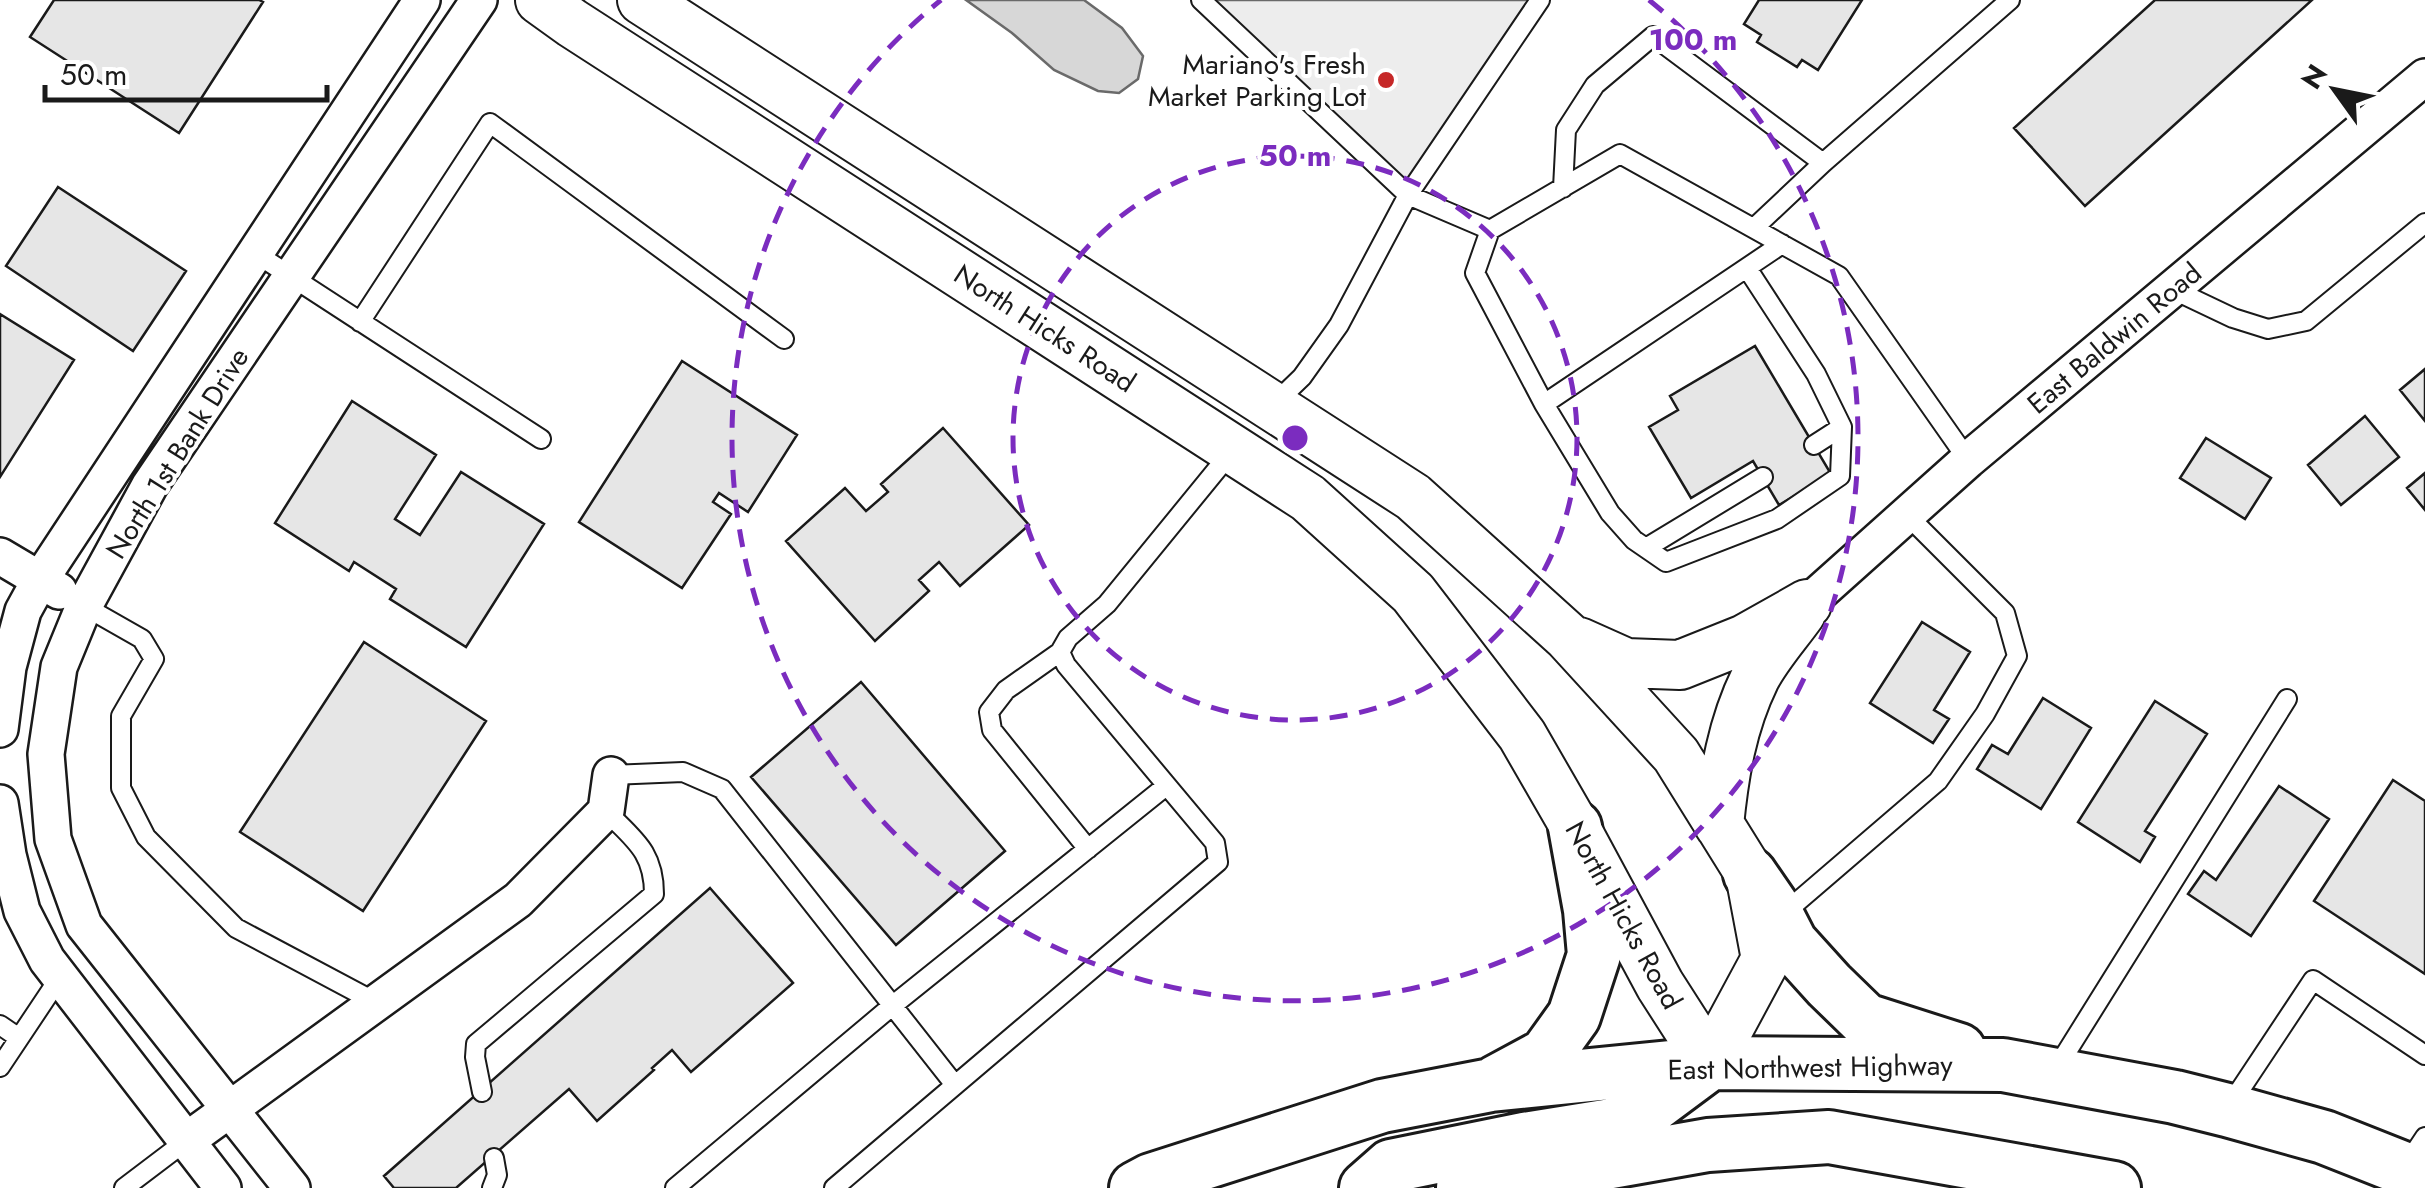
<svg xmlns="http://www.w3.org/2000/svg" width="2425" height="1188" font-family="Jost,sans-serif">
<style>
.built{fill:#ededed;stroke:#6a6a6a;stroke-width:2.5}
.water{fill:#d7d7d7;stroke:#6a6a6a;stroke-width:2.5}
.building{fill:#e6e6e6;stroke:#1a1a1a;stroke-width:2.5}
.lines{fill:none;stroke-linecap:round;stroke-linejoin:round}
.service-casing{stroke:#1a1a1a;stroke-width:22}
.minor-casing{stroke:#1a1a1a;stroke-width:40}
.secondary-casing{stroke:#1a1a1a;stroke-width:52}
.primary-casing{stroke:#1a1a1a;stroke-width:58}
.service{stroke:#fff;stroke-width:18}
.minor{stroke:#fff;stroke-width:35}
.secondary{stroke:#fff;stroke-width:48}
.primary{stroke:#fff;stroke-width:52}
.ring{fill:none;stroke:#7b2cbf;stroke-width:5;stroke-dasharray:18 12}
.poi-dot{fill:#c62828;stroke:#fff;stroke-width:4}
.labels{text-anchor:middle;stroke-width:8;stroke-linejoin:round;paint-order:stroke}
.poi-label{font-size:28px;fill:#1a1a1a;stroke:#fff;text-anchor:end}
.street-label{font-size:28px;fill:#1a1a1a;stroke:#fff}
.centre{fill:#7b2cbf;stroke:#fff;stroke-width:5}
.ring-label{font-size:30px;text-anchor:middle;font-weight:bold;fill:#7b2cbf;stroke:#fff;stroke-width:8;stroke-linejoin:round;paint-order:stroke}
</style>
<rect width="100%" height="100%" fill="#fff"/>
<path class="built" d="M1201 0H1540L1408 195Z"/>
<path class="water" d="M966 0H1084L1122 28 1143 56 1138 79 1119 93 1098 91 1054 70 1012 33Z"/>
<path class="building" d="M54 0H259L263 2 179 133 30 37Z
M1759 0H1862L1818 70 1802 60 1797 67 1757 42 1761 35 1744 24Z
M2155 0H2312L2085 206 2014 128Z
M58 187 186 271 133 351 6 266Z
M0 314 74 360 0 477Z
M1755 346 1831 474 1779 505 1753 461 1691 498 1649 427 1678 410 1670 396Z
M682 361 797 435 748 512 719 493 713 502 731 514 682 588 579 522Z
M2425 369V421L2400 390Z
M352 401 436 455 395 519 420 535 461 472 544 524 466 647 390 599 396 589 354 562 349 571 275 523Z
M2365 416 2399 457 2341 505 2308 465Z
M943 428 1029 525 960 586 939 562 919 580 929 591 875 641 786 541 845 488 866 511 888 492 881 484Z
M2206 438 2271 478 2245 519 2180 478Z
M2425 473V510L2407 488Z
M1922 622 1970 652 1934 710 1949 719 1933 743 1870 703Z
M364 642 486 721 363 911 240 832Z
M861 682 1005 851 896 945 751 777Z
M2043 698 2091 728 2041 809 1977 769 1992 745 2008 754Z
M2155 701 2207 734 2145 831 2155 837 2140 862 2078 822Z
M2393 780 2425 801V974L2314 901Z
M2279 786 2329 819 2251 936 2188 894 2204 871 2216 880Z
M710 888 793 983 691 1072 672 1050 652 1068 654 1070 597 1121 569 1089 456 1188H394L384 1176Z"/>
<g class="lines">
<defs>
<path id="service" d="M1201 0 1408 195 1490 230 1620 154 1839 276 1968 460
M1563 188 1566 130 1595 85 1653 36 1823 163
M1754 228 1823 163 2010 0
M1490 230 1475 273 1544 404 1782 244
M255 253 541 439
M2172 289 2233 318 2268 329 2306 321 2425 223
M360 322 490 123 784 339
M1544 404 1610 513 1634 540 1666 562 1777 519 1840 476 1842 427 1816 374 1747 268
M1273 405 1302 377 1339 325 1408 195 1540 0
M1814 445 1842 427
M1646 548 1763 477
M84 606 142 639 154 659 121 716V788L146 837 236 928 377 1003
M1060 652 1006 690 989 712 992 730 1088 849
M611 775 683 772 722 789 955 1085
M1782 915 1938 781 1985 714 2017 656 2005 613 1907 515
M0 1025 19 1038
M0 1067 60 977
M2056 1069 2287 699
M482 1092 475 1057 476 1044 654 894C654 851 633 839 606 811
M2230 1105 2313 980 2425 1055
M2407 1164 2425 1137
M124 1188 186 1141
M492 1188 497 1175 494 1158
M675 1188 892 1006 1166 786
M834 1188 1218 862 1215 843 1066 665 1060 652 1068 638 1107 604 1232 451"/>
<path id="minor" d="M0 556 59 591
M1807 604 1968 460 2425 77
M0 729 8 667 23 611 40 580 422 0
M0 803 8 855 22 911 47 960 223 1188
M186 1141 518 900 606 811 611 775
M292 1188 84 925 53 839 46 754 59 667 84 606 150 485 479 0"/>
<path id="secondary" d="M540 0 572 23 1308 498 1413 593 1522 735 1575 827 1660 985 1710 1063 1766 959 1750 874 1676 755 1568 637 1413 497 642 0
M1579 642 1626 663 1680 665 1745 639 1807 604
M1719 825C1724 774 1732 725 1755 678 1767 655 1786 634 1801 613"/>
<path id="primary" d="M1750 874 1772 906 1791 943 1829 985 1865 1020 1959 1050
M1496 1082 1546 1055 1574 1016 1594 955 1590 910 1575 827
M1136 1188 1151 1180 1382 1106 1491 1085 1710 1063 2003 1065 2175 1097 2227 1110 2324 1137 2425 1177
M1366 1188 1391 1166 1524 1139 1631 1122 1709 1064
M1463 1188 1708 1145 1829 1137 2114 1188"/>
</defs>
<use href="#service" class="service-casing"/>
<use href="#minor" class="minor-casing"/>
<use href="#secondary" class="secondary-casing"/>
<use href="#primary" class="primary-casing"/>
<use href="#service" class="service"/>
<use href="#minor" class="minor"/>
<use href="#secondary" class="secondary"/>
<use href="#primary" class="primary"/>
</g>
<g class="ring">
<circle cx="1295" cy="438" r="282"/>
<path d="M1649 0A563 563 0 1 1 941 0"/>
</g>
<circle class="poi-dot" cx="1386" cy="80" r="10"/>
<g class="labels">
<g class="poi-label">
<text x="1366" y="74">Mariano's Fresh<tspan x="1366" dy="32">Market Parking Lot</tspan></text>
</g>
<g class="street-label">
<text transform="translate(1045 328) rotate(33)" y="10">North Hicks Road</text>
<text transform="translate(2114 338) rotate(-40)" y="10">East Baldwin Road</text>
<text transform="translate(177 453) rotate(-58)" y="10">North 1st Bank Drive</text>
<text transform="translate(1624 915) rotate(61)" y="10">North Hicks Road</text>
<text transform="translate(1810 1067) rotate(-1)" y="10">East Northwest Highway</text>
</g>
</g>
<circle cx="1295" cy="438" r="15" class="centre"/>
<g class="ring-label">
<text x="1693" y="50">100 m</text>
<text x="1295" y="166">50 m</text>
</g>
<g transform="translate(2335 90) rotate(303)" stroke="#ffffff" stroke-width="8" paint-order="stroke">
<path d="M0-8L18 38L0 25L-18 38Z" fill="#1a1a1a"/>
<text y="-15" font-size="28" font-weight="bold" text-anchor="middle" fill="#1a1a1a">N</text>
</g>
<path d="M45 85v15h282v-15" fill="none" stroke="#1a1a1a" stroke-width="5"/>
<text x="60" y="85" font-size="30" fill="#1a1a1a" stroke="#ffffff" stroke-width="8" paint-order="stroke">50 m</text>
</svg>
